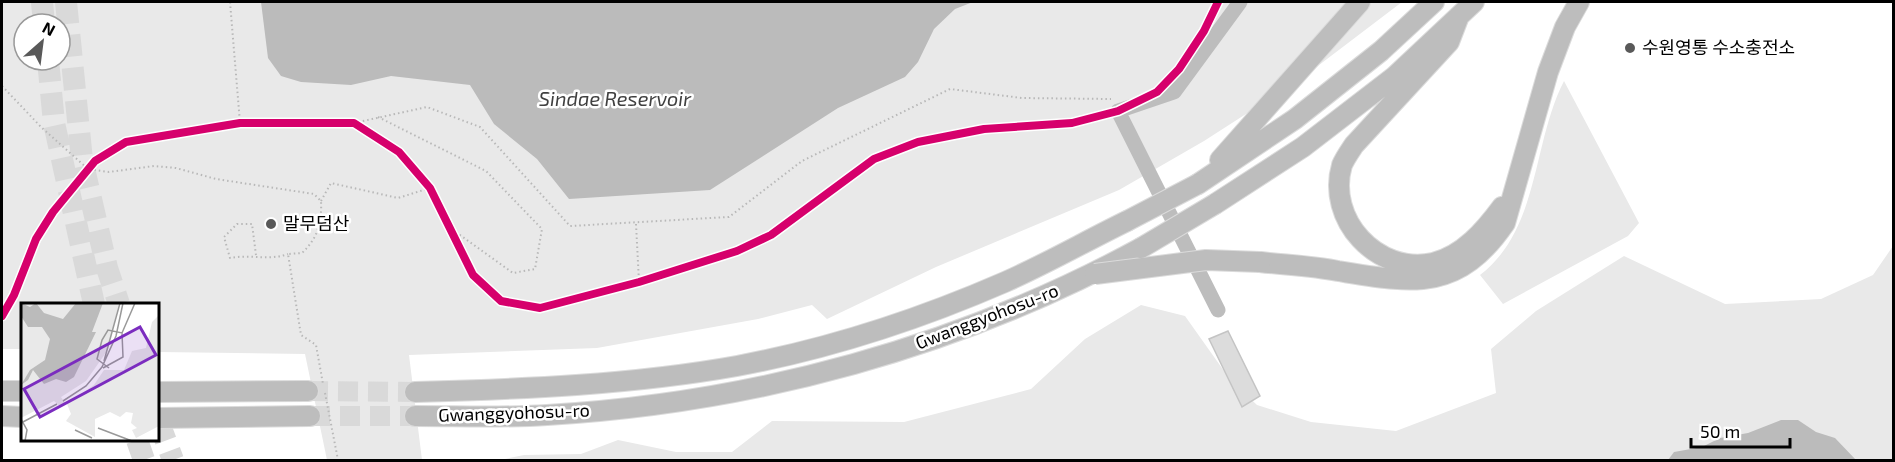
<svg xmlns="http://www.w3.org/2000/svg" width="1895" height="462" font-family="'Exo 2','Noto Sans KR',sans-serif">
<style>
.green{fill:#e9e9e9;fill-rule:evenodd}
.water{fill:#bbb}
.building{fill:#dcdcdc;stroke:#c4c4c4;stroke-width:1.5}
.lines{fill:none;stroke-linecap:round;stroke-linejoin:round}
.major-tunnel{stroke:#d9d9d9;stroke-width:20;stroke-dasharray:20 10;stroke-linecap:butt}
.highway-tunnel{stroke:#d9d9d9;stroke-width:22;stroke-dasharray:22 11;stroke-linecap:butt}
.major-casing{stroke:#dbdbdb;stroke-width:22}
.path{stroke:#b8b8b8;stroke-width:2;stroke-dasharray:1.5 3;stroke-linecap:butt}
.minor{stroke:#bdbdbd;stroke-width:15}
.major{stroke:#bdbdbd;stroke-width:20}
.major-bridge-casing{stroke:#dbdbdb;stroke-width:22;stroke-linecap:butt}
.major-bridge{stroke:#bdbdbd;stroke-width:20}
.cycleway-casing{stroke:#fff;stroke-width:11}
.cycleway{stroke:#d6006c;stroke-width:8}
.poi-dot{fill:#595959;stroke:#fff;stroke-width:2}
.labels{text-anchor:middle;stroke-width:5;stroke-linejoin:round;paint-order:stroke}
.poi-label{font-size:18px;fill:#000;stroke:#fff;text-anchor:start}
.street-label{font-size:18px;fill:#000;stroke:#fff}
.water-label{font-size:20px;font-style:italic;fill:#3f3f3f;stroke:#fff}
.inset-road{fill:none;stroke:#999;stroke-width:1.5}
.view{fill:#7b2cbf;fill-opacity:0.15;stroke:#7b2cbf;stroke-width:3}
.inset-edge{fill:none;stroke:#000;stroke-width:3}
</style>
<rect width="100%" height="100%" fill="#fff"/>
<path class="green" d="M2 2H1402L1302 78 1204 141 1119 190 936 267 827 319 812 305 758 319 597 348 409 355 422 460H327L305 354 158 352V304H22V349H2ZM24 24H60V60H24Z
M1564 81 1639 223 1628 236 1503 304 1480 275C1540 229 1532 143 1564 81Z
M1893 246V460H500L524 455 581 454 618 440 676 452H732L772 421 904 422 1031 389 1085 339 1141 305 1185 316 1229 378 1257 405 1311 422 1396 431 1496 393 1491 349 1536 311 1624 256 1725 304 1821 299 1873 275Z"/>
<path class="water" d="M261 2H973L955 9 934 29 918 62 905 77 838 108 710 190 569 199 537 159 494 124 470 85 391 76 351 85 301 82 281 76 268 58Z
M1781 420H1798L1816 432 1835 438 1856 460H1668L1674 452 1702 447 1720 438 1748 433Z"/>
<path class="building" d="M1228 331 1260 396 1242 407 1209 339Z"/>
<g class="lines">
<path class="major-tunnel" d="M308 391 415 392
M310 416H415"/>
<path class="highway-tunnel" d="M42 2 44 24
M66 2 82 160 107 268 119 304
M48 60 54 123 94 304
M158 420 173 460
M137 440 144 460"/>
<defs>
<path id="major" d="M1459 16 1449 42 1354 145C1350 151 1345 158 1342 165 1326 219 1377 275 1433 263 1463 256 1485 230 1502 207
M1220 160 1360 2
M1198 184 1295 119 1381 51 1434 2
M1215 204 1303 147 1394 77 1474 2
M1260 262C1286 265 1313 266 1338 271 1413 283 1457 293 1505 223L1548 72 1565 27 1579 2
M2 391H22
M158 392 308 391
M415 392C522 389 631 385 737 366 828 349 920 319 1005 282 1046 264 1086 241 1127 221
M2 416 22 417
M415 416C459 416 503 418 547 415 754 403 959 347 1141 248
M158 418 310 416"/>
</defs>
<use href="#major" class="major-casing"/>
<path class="path" d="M230 2 240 123
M2 86 42 128 88 169 109 172 154 166 176 168 216 179 314 194 321 201C322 222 318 238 302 253L288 254 301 335 316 345 323 384
M378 117 486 171 542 229 535 269 513 273 453 230
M354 123 427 107 480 127 570 226 729 217 802 161 950 89 1022 98 1111 99
M321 201 331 183 398 198 430 188
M636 224 639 282
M256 255 252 224H237L224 237 230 258C250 254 269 261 288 254
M325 393 338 460"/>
<path class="minor" d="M1218 310 1118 111 1174 92 1240 2"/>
<use href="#major" class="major"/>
<defs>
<path id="major-bridge" d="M1127 221 1198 184
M1141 248 1215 204
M1095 274 1206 260 1260 262"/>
</defs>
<use href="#major-bridge" class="major-bridge-casing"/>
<use href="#major-bridge" class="major-bridge"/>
<defs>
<path id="cycleway" d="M2 316 14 295 36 239 53 212 95 161 126 142 240 123H354L399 152 430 188 473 275 501 301 540 308 639 282 737 251 771 235 874 159 918 142 984 129 1072 123 1118 111 1157 92 1179 69 1204 31 1218 2"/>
</defs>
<use href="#cycleway" class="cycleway-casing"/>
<use href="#cycleway" class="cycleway"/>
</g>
<g class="poi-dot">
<circle cx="1630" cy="48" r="6"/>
<circle cx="271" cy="224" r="6"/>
</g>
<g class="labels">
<g class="poi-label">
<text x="1642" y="54">수원영통 수소충전소</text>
<text x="283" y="230">말무덤산</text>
</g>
<g class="street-label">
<text transform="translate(987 317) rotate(-21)" y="6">Gwanggyohosu-ro</text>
<text transform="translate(514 413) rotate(-2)" y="6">Gwanggyohosu-ro</text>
</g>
<g class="water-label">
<text x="615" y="106">Sindae Reservoir</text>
</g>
</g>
<g transform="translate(21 303)">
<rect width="138" height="138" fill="#fff"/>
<path d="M0 0H98L86 48 65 78 40 94 44 100 39 103 33 98 0 115ZM138 12V123L115 135 111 127 116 125 110 120 112 110 105 109 99 114 89 109 74 116V134L45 118 50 111 46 101 73 82 83 67H103L111 48 125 45 131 19Z" fill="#e9e9e9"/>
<path d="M0 0 9 4 15 0 23 10 42 16 55 0H82L71 29H75L53 74 45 79 35 76 23 81 12 67 7 77 0 82 9 67 24 57 29 36 21 24H7L0 13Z" fill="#bbb"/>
<path class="inset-road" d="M83 58 99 0M82 65 102 54 101 30M88 65 76 56 81 37 87 27 101 30 114 0M42 98 65 83 81 64 95 33 102 0M0 116 6 127 4 138M0 120 36 101M77 125 111 138M54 127 71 135"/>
<path class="view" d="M119 24 135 52 19 114 3 86Z"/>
<rect width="138" height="138" class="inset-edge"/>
</g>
<rect width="1895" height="462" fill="none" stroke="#000000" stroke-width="6"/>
<g transform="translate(42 42) rotate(28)"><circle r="28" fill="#ffffff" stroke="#999999" stroke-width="1.5"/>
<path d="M0-4.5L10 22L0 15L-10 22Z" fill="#595959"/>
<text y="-9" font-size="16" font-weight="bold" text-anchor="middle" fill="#000000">N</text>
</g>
<path d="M1691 438v9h99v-9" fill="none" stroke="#000000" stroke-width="3"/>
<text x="1700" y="438" font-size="18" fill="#000000" stroke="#ffffff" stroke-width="4.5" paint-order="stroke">50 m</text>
</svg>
